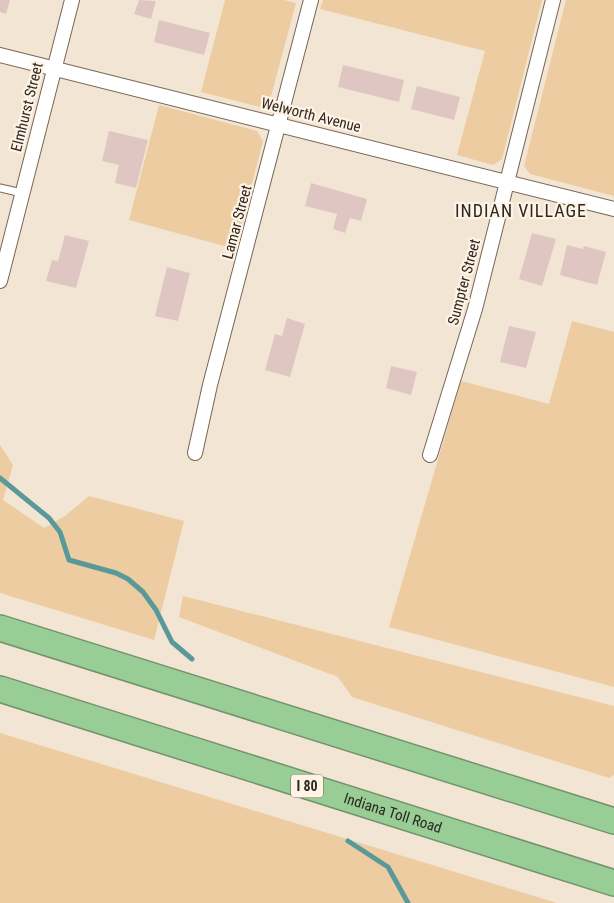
<svg xmlns="http://www.w3.org/2000/svg" width="614" height="903" font-family="'Roboto Condensed',sans-serif">
<style>
.green{fill:#edcca1}
.lines{fill:none;stroke-linecap:round;stroke-linejoin:round}
.stream{stroke:#599999;stroke-width:5}
.building{fill:#dfc6c3}
.service-casing{stroke:#746757;stroke-width:9}
.minor-casing{stroke:#746757;stroke-width:16}
.motorway-casing{stroke:#73936d;stroke-width:28}
.service{stroke:#fff;stroke-width:7}
.minor{stroke:#fff;stroke-width:14}
.motorway{stroke:#99cd96;stroke-width:25}
.labels{text-anchor:middle;stroke-width:4.5;stroke-linejoin:round;paint-order:stroke}
.shield{fill:#fef3e4;stroke:#6c655c;stroke-width:1}
.shield-label{font-size:14px;font-weight:bold;fill:#2d2821}
.street-label{font-size:15px;fill:#2d2821;stroke:#fef3e4}
.quarter-label{font-size:18px;letter-spacing:1px;fill:#2d2821;stroke:#fef3e4}
</style>
<rect width="100%" height="100%" fill="#f3e5d3"/>
<path class="green" d="M225 0H284L296 3 270 100 260 107 201 92Z
M323 0H542L502 159 493 165 457 155 485 51 320 9Z
M566 0H614V196L530 174 524 166Z
M159 105 257 131 263 141 235 249 129 220Z
M572 321 614 332V687L389 627 461 381 549 404Z
M0 445 13 465 3 500 44 528 65 516 89 496 184 521 154 640 0 593Z
M183 596 614 706V775L609 778 352 697 338 677 179 617Z
M0 733 557 903H0Z"/>
<g class="lines">
<path class="stream" d="M0 478 49 518 60 532 69 560 116 573 128 579 143 592 156 610 172 642 192 659
M348 841 388 867 408 903"/>
</g>
<path class="building" d="M0 0H10L6 14 0 12Z
M139 0 156 1 151 19 134 14Z
M159 20 210 33 204 55 154 42Z
M343 65 404 80 399 102 338 87Z
M417 86 460 97 454 120 411 109Z
M109 131 148 140 136 188 115 183 119 165 102 161Z
M311 183 367 199 361 221 350 218 345 233 333 229 337 214 305 206Z
M532 233 556 239 542 286 519 279Z
M65 235 89 241 76 288 46 281 52 260 58 261Z
M567 245 583 249 584 246 606 252 597 285 560 275Z
M167 267 190 273 178 321 155 316Z
M287 318 305 324 290 377 265 370 275 334 282 336Z
M509 326 536 332 526 368 500 362Z
M391 366 417 372 411 395 386 388Z"/>
<g class="lines">
<defs>
<path id="service" d="M0 188 22 193"/>
<path id="minor" d="M0 55 614 209
M0 281 72 0
M195 453 210 385 311 0
M430 455 475 309 553 0"/>
<g id="motorway">
<path d="M0 628 614 821"/>
<path id="s1" d="M0 689 614 883"/>
</g>
</defs>
<use href="#service" class="service-casing"/>
<use href="#minor" class="minor-casing"/>
<use href="#motorway" class="motorway-casing"/>
<use href="#service" class="service"/>
<use href="#minor" class="minor"/>
<use href="#motorway" class="motorway"/>
</g>
<g class="labels">
<rect class="shield" x="291" y="774.5" width="32" height="23" rx="4"/>
<g class="shield-label">
<text x="307" y="791">I 80</text>
</g>
<g class="street-label">
<text transform="translate(27 107) rotate(-76)" y="5">Elmhurst Street</text>
<text transform="translate(311 115) rotate(14)" y="5">Welworth Avenue</text>
<text transform="translate(237 222) rotate(-75)" y="5">Lamar Street</text>
<text transform="translate(464 282) rotate(-75)" y="5">Sumpter Street</text>
<text dy="5" stroke="none"><textPath href="#s1" startOffset="412">Indiana Toll Road</textPath></text>
</g>
<g class="quarter-label">
<text x="521" y="217">INDIAN VILLAGE</text>
</g>
</g>
</svg>
